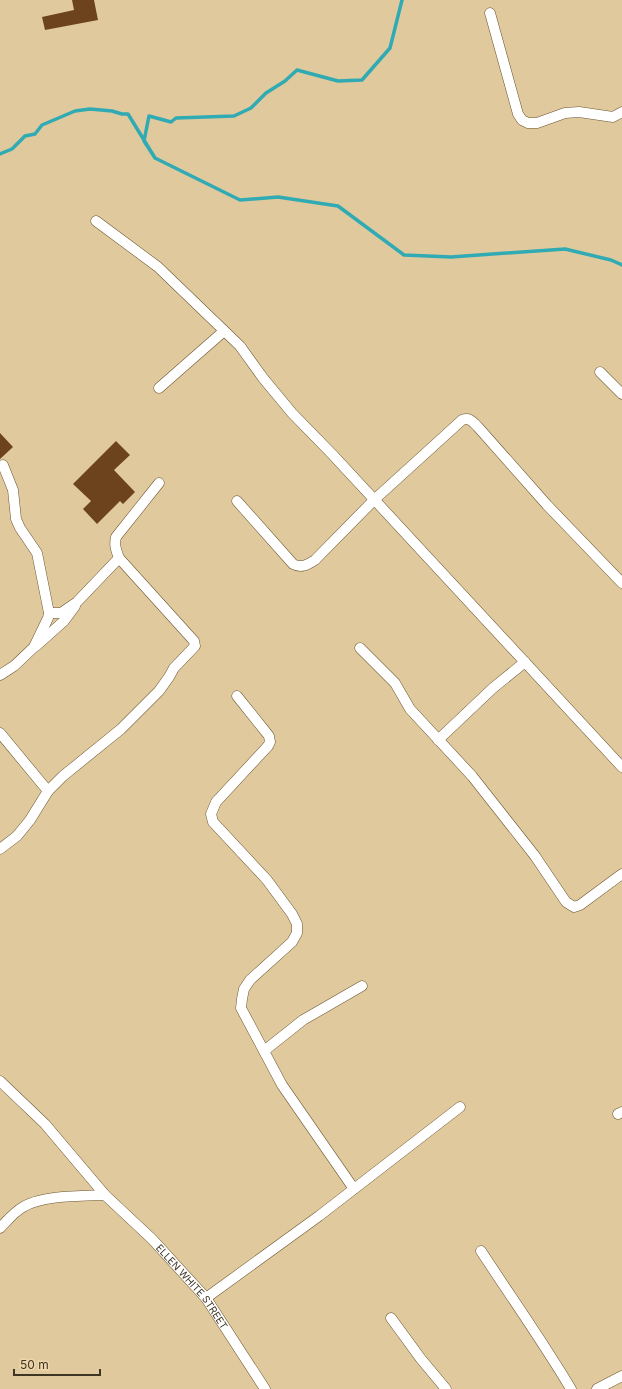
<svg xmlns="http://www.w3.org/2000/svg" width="622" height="1389" font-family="Inter,sans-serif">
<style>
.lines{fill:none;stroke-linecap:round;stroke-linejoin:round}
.stream{stroke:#30abb3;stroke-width:3.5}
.building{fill:#6c431c}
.minor-casing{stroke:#6a552e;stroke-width:11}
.minor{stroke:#fff;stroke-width:10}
.labels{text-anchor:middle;stroke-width:4;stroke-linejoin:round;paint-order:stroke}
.street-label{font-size:10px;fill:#3f3524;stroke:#eed6ab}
</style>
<rect width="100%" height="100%" fill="#e1c99e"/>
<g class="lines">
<path class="stream" d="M0 154 12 149 25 136 35 134 42 125 75 111 90 109 112 111 122 114H128L155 158 144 141 149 116 171 122 176 118 234 116 251 108 266 93 285 81 297 70 338 81 362 80 390 48 402 0
M155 158 240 200 278 197 338 206 404 255 451 257 565 249 611 260 622 265"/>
</g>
<path class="building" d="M72 0H94L98 20 45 30 42 17 74 10Z
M0 433 13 447 0 459Z
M116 441 130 455 114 470 135 492 123 504 120 501 97 524 83 509 91 501 73 484Z"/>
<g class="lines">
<defs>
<g id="minor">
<path d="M490 13 518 114 522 120 528 123H537L565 113 579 112 613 117 622 112"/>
<path d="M96 221 158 267 240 346 263 378 292 413 332 454 622 767"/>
<path d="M600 372 622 394"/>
<path d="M159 388 224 331"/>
<path d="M237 501 293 564C302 569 308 564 315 560L374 500 462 420C470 417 473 422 478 427L547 505 622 583"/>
<path d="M49 613H61L77 602 119 558C116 550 114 545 116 537L159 483"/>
<path d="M36 646 64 621 75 606"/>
<path d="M360 648 395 683 410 709 472 776 535 856 566 902 574 907 580 905 622 874"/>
<path d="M0 675 14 666 34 647 48 618 49 613 37 553 20 528 16 519 13 490 3 465"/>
<path d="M237 696 269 736 270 742 268 746 216 802 211 814 213 822 267 880 292 914 297 924V933L292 942 250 980 244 989 242 999 241 1008 282 1085 354 1189"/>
<path d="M0 733 48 791"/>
<path d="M438 740 493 688 525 662"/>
<path d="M0 849 17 836 30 820 48 791 63 776 121 729 159 691 169 677 174 668 195 646 194 641 119 558"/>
<path d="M264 1051 303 1020 362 986"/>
<path id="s1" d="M0 1081 45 1124 105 1195 152 1239 206 1298 265 1389"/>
<path d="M618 1114 622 1112"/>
<path d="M0 1228C7 1221 14 1212 23 1207 42 1195 82 1196 105 1195"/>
<path d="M481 1251C511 1297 543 1342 571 1389"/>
<path d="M206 1298 319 1216 460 1107"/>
<path d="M391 1318 421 1359 446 1389"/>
<path d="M597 1389 622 1376"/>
</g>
</defs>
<use href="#minor" class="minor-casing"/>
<use href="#minor" class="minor"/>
</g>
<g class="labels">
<g class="street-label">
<text dy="4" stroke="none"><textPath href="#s1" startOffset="282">ELLEN WHITE STREET</textPath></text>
</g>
</g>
<path d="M14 1369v6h86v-6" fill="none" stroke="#3f3524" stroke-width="2"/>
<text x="20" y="1369" font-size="12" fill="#3f3524" stroke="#eed6ab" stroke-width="3" paint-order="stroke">50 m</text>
</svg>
